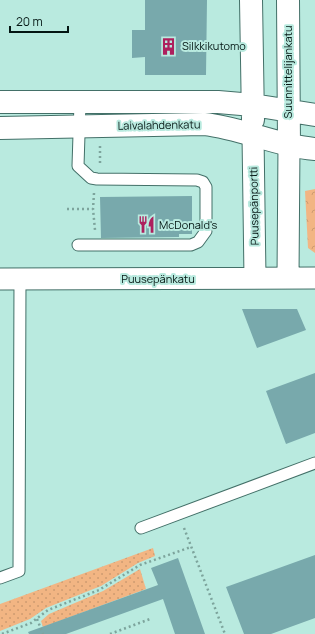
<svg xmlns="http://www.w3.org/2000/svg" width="315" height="634" font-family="Manrope,sans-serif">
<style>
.grass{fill:url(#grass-dots)}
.park{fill:url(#park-crowns)}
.building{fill:#78a9ac}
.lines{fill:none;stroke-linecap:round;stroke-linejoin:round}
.service-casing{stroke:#437068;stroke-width:13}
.minor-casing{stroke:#437068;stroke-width:23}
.tertiary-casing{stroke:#437068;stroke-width:24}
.path{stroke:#7da49c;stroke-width:2.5;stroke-dasharray:2 3;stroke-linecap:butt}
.service{stroke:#fff;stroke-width:11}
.minor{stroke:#fff;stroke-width:21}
.tertiary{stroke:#fff;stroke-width:22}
.labels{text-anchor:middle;stroke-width:4;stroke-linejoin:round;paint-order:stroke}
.poi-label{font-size:11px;fill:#041613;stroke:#b9eadf;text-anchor:start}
.street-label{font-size:11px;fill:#041613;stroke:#b9eadf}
</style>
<defs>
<pattern id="grass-dots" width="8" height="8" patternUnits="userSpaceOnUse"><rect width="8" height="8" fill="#f2b583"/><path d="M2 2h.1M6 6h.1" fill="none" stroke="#ce9b70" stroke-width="1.8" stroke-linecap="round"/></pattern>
<pattern id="park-crowns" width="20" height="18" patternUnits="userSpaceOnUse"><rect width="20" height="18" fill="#f2b583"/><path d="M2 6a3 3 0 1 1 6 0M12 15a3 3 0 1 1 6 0" fill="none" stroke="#ce9b70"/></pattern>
</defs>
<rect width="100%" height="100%" fill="#b9eadf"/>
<path class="grass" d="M153 548 155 556 138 563 101 586 46 608 30 619 0 631V604Z
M140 569 146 589 43 627 41 621 49 614 103 591Z"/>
<path class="park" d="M315 189V253L308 248 305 191Z"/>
<path class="building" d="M145 0H207L206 75H145V57L132 58V30H145Z
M192 196V234H179V237L101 238 100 197Z
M242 309H297L306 330 257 348Z
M315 373V433L286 444 266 391Z
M315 555V618L271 634H244L226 587Z
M178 558 205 634H175L163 599 66 634H29L28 632 158 585 151 568Z"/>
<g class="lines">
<defs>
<path id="service" d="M78 245H191L198 242 206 231V187L203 182 197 180 97 179 91 178 78 166 80 103
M141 528 315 463
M0 578 19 571 20 279"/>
<path id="minor" d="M253 135 255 278
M288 277 289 145
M0 279 315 278"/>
<path id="tertiary" d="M251 0 253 120
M288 0 289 145
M0 102H218L253 105 315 115
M0 128 204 124C242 128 277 146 315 149"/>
</defs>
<use href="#service" class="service-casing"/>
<use href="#minor" class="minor-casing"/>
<use href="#tertiary" class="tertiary-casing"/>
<path class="path" d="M100 146V165
M94 193 93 209 95 230
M67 209H93
M184 528 225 634
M37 619 43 634
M2 634 31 623 48 610 99 590 140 565 191 547
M110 634 150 619"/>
<use href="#service" class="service"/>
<use href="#minor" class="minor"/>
<use href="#tertiary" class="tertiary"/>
</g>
<defs>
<symbol id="building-bare" viewBox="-9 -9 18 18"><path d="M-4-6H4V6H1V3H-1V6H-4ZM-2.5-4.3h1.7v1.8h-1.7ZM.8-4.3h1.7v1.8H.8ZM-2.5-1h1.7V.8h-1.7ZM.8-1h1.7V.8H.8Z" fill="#ad205e" stroke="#b9eadf" stroke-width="2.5" paint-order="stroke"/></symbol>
<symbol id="restaurant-bare" viewBox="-9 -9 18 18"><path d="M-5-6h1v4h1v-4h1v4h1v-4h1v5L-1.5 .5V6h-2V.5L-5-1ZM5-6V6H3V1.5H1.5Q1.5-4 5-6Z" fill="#ad205e" stroke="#b9eadf" stroke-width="2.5" paint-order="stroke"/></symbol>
</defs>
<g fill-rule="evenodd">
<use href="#building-bare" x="156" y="34" width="25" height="25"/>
<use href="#restaurant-bare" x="134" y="212" width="25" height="25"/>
</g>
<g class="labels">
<g class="poi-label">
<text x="182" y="50">Silkkikutomo</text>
<text x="159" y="229">McDonald's</text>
</g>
<g class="street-label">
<text transform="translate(288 72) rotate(-90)" y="4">Suunnittelijankatu</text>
<text transform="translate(159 125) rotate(-1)" y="4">Laivalahdenkatu</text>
<text transform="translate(254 206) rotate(-91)" y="4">Puusepänportti</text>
<text x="158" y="283">Puusepänkatu</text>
</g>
</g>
<path d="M10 26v6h58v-6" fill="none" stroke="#041613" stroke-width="2"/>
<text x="16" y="26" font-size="12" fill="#041613" stroke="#b9eadf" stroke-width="3" paint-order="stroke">20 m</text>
</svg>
